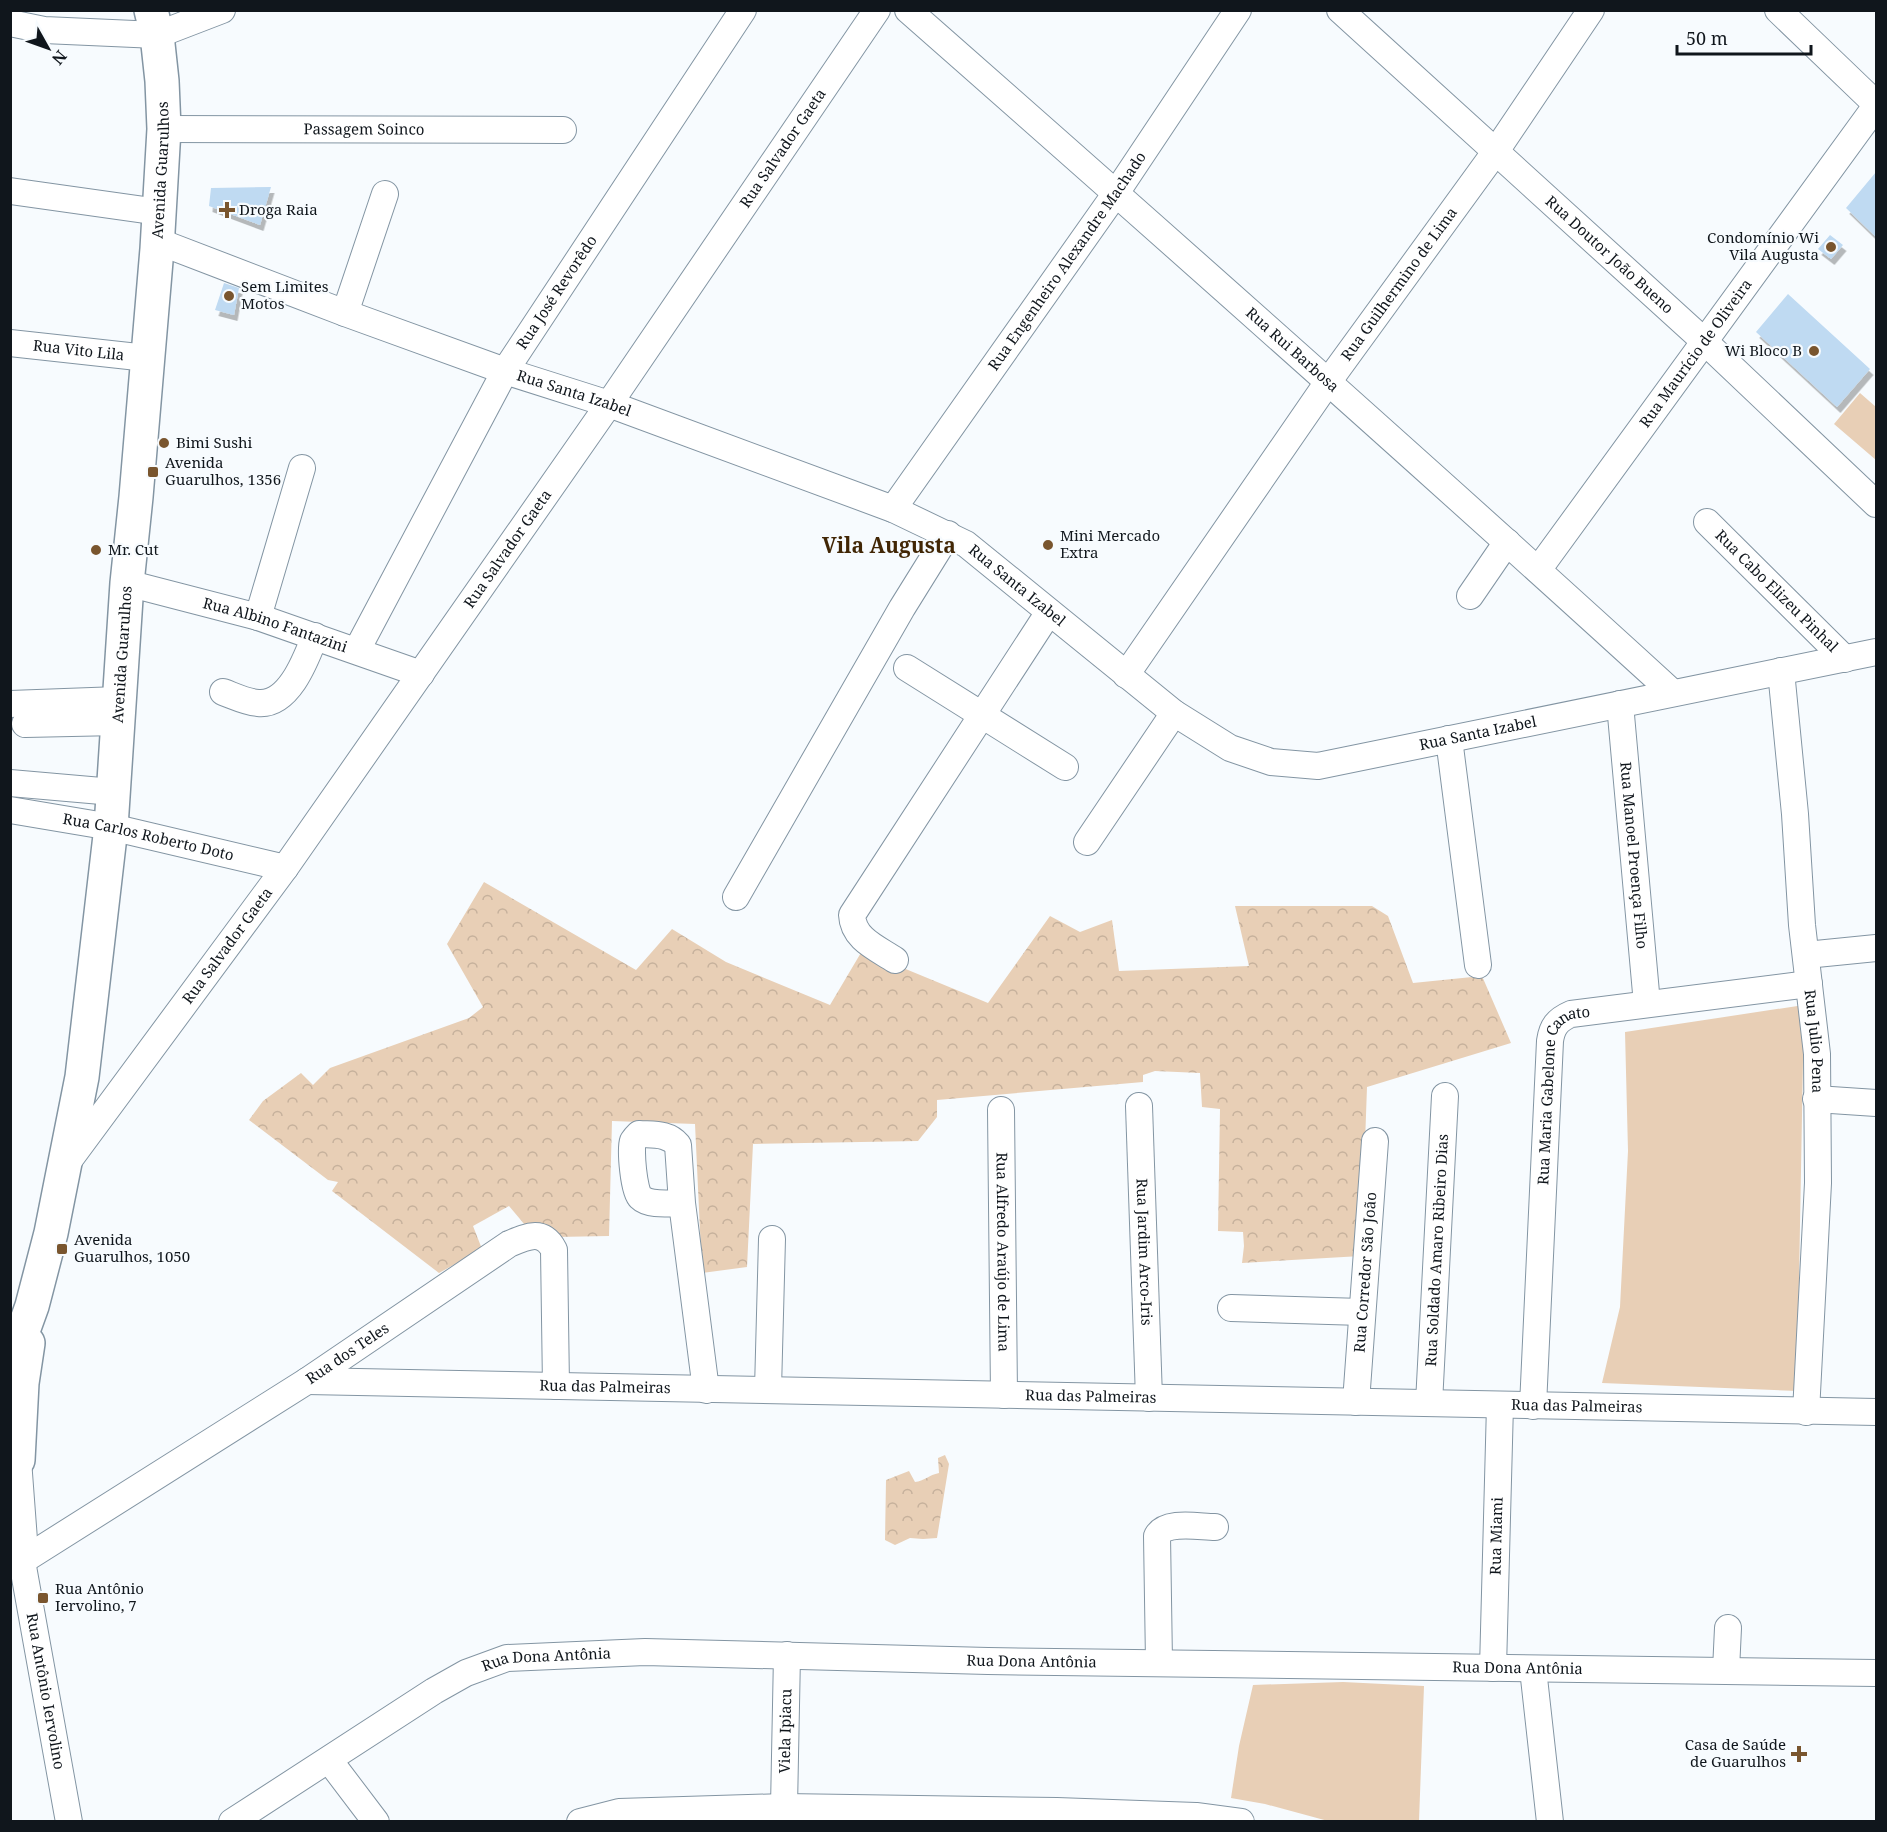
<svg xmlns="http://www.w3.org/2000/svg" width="1887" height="1832" font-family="'Noto Serif',serif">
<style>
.green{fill:#e8cfb6}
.forest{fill:url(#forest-crowns)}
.building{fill:#bfdaf2;filter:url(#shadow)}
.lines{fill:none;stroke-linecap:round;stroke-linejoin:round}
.minor-casing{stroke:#8395a3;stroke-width:28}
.major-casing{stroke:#8395a3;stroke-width:36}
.minor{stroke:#fff;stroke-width:26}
.major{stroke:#fff;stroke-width:33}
.poi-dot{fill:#79552e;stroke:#f7fbfe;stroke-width:2}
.labels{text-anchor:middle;stroke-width:4.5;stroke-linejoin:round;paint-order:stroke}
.street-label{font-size:15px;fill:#10161c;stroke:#f7fbfe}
.poi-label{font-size:15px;fill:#10161c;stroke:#f7fbfe;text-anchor:start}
.district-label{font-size:21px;font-weight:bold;fill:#412605;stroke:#f7fbfe}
</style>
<defs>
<pattern id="forest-crowns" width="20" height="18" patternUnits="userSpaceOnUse" patternTransform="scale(1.5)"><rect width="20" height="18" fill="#e8cfb6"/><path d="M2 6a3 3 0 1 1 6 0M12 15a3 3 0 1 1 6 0" fill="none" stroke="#c6b19c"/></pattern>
<filter id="shadow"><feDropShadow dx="3.5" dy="6" stdDeviation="0" flood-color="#0004"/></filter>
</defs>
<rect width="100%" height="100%" fill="#f7fbfe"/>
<path class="green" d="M1860 393 1876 407V460L1834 424Z
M1804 1005 1797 1391 1602 1383 1620 1307 1628 1151 1625 1032Z
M1343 1682 1424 1686 1419 1821H1328L1265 1804 1231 1798 1239 1746 1253 1685Z"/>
<path class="forest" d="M484 882 636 970 672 929 726 962 830 1005 862 951 988 1003 1050 916 1080 932 1112 920 1119 971 1249 966 1235 906H1372L1388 916 1413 983 1482 976 1511 1043 1367 1087 1361 1256 1242 1263 1244 1246 1243 1232 1218 1231 1220 1109 1202 1107 1200 1073 1155 1071 1143 1075V1082L937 1100V1117L918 1141 753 1144 747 1267 702 1273 695 1124 612 1121 609 1236 556 1237 525 1225 509 1206 473 1226 482 1249 439 1273 332 1191 338 1182 328 1180 249 1120 263 1101 301 1073 313 1085 330 1068 469 1018 483 1007 447 944Z
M945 1455 949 1464 937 1538 923 1539 910 1538 895 1545 885 1540 886 1480 909 1471 915 1482C924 1481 929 1475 939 1473L938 1458Z"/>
<path class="building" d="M1876 172V237L1846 208Z
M271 187 260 225 209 206 211 188Z
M1830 235 1843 245 1831 259 1818 249Z
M224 283 239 288 234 315 215 310Z
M1788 294 1870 369 1837 407 1756 332Z"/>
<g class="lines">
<defs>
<g id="minor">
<path id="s1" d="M908 10C1165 236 1421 463 1673 693"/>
<path id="s2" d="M1340 10 1704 341 1876 504"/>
<path d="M1778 10 1876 104"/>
<path d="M10 23 44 30 157 35 222 10"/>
<path id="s3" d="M164 129 563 130"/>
<path d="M10 191 159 212"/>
<path id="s4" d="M157 241 345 313 505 371 609 404 893 509 966 544 1174 713 1230 748 1271 762 1318 766 1876 652"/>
<path d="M345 313 385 194"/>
<path id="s5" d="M10 343 147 358"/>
<path id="s6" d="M893 509 1116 193 1238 10"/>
<path id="s7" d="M1707 522 1845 659"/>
<path id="s8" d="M1538 570 1876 106"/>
<path id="s9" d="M127 583 258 617 421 674"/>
<path d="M1470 596 1507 542"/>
<path d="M258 617 302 468"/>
<path id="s10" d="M357 650 505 371 743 10"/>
<path d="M907 668 1065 767"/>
<path id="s11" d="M1781 671 1795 814 1802 925 1817 1054 1818 1183 1806 1412"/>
<path id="s12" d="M1126 675 1328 382 1496 151 1591 10"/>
<path d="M223 692C234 696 246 702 258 703 289 706 306 659 315 636"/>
<path d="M10 704 119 700"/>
<path id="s13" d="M1620 704 1647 1004"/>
<path d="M25 724 118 722"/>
<path d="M1449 739 1478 965"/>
<path d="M10 783 113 792"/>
<path id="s14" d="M10 810 111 827 285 868"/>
<path d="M1087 842 1174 713"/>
<path d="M736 897 902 608 948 534"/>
<path d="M1806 955 1876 948"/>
<path d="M895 960C877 948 853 939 852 915L1049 612"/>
<path d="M1816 1099 1876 1103"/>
<path id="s15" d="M1139 1106 1149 1398"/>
<path id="s16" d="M1001 1110 1004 1395"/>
<path id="s17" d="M67 1163 285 868 609 404 877 10"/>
<path d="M682 1203C670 1203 649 1206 640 1197 634 1192 630 1149 633 1141 635 1138 636 1137 639 1134 654 1135 668 1133 678 1145L682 1203 706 1390"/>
<path d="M1231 1308 1362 1312"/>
<path id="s18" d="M307 1381 1876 1412"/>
<path d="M768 1389 772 1239"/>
<path id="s19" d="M1356 1402 1375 1141"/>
<path id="s20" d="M1429 1403 1445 1096"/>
<path id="s21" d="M1533 1406 1550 1041C1552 1027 1557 1020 1571 1014L1809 984"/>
<path d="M11 1444 18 1460 24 1540"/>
<path id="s22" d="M10 1521 22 1561 69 1822"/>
<path id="s23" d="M22 1561 307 1381 509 1244C528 1236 543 1229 554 1250L556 1386"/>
<path d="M1159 1662 1157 1536C1166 1520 1199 1527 1215 1527"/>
<path id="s24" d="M1493 1668 1500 1405"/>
<path d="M1533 1669 1550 1822"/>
<path d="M1726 1670 1728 1628"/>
<path d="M329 1760 376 1822"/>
<path id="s25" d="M784 1807 787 1655"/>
<path id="s26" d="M232 1822 434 1691 466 1673 507 1658 645 1652 988 1661 1876 1673"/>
<path d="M580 1822 619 1812 784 1807 1057 1811 1196 1816 1241 1822"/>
</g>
<g id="major">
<path id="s27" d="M10 1367 32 1306 51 1233 82 1077 111 827 127 583 136 497 157 249 164 129 162 81 157 35 151 10"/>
<path d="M18 1460 22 1383 28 1343"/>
</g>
</defs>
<use href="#minor" class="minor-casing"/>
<use href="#major" class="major-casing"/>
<use href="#minor" class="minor"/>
<use href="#major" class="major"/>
</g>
<g class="poi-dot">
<path d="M224 201h6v6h6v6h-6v6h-6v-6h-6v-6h6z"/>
<circle cx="1831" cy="247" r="6"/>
<circle cx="229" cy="296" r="6"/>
<circle cx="1814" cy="351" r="6"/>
<circle cx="164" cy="443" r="6"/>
<rect x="147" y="466" width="12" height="12" rx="3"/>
<circle cx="1048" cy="545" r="6"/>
<circle cx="96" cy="550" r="6"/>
<rect x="56" y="1243" width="12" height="12" rx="3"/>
<rect x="37" y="1592" width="12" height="12" rx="3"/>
<path d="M1796 1745h6v6h6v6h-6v6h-6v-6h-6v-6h6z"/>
</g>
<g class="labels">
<g class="street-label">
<text dy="5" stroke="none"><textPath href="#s3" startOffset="200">Passagem Soinco</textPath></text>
<text dy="5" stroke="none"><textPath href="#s17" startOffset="1242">Rua Salvador Gaeta</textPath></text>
<text dy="5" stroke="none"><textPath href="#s27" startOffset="1210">Avenida Guarulhos</textPath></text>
<text dy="5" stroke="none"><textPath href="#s2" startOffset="364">Rua Doutor João Bueno</textPath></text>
<text dy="5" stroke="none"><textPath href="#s6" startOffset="303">Rua Engenheiro Alexandre Machado</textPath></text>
<text dy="5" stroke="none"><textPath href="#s12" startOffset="477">Rua Guilhermino de Lima</textPath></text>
<text dy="5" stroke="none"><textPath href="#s10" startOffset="410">Rua José Revorêdo</textPath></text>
<text dy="5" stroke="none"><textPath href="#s1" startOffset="513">Rua Rui Barbosa</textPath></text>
<text dy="5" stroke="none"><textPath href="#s5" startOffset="69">Rua Vito Lila</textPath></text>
<text dy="5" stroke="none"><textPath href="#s8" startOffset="268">Rua Maurício de Oliveira</textPath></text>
<text dy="5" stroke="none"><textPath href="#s4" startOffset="444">Rua Santa Izabel</textPath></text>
<text dy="5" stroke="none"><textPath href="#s17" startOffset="756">Rua Salvador Gaeta</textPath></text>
<text dy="5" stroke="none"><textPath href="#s4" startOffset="930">Rua Santa Izabel</textPath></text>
<text dy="5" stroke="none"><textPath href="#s7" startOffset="98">Rua Cabo Elizeu Pinhal</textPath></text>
<text dy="5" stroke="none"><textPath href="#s9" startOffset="154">Rua Albino Fantazini</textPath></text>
<text dy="5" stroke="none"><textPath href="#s27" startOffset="724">Avenida Guarulhos</textPath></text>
<text dy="5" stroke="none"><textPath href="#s4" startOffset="1452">Rua Santa Izabel</textPath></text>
<text dy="5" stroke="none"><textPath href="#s14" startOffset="141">Rua Carlos Roberto Doto</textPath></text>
<text dy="5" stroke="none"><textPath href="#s13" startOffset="152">Rua Manoel Proença Filho</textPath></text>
<text dy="5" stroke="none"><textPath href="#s17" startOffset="270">Rua Salvador Gaeta</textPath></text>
<text dy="5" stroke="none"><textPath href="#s11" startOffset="372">Rua Julio Pena</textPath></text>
<text dy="5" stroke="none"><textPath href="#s21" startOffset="321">Rua Maria Gabelone Canato</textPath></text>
<text dy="5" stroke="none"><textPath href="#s20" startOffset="153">Rua Soldado Amaro Ribeiro Dias</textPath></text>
<text dy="5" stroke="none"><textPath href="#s16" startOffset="142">Rua Alfredo Araújo de Lima</textPath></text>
<text dy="5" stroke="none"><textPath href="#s15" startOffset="146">Rua Jardim Arco-Iris</textPath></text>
<text dy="5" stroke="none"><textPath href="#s19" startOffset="130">Rua Corredor São João</textPath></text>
<text dy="5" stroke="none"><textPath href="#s23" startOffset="386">Rua dos Teles</textPath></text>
<text dy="5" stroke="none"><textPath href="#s18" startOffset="298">Rua das Palmeiras</textPath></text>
<text dy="5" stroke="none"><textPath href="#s18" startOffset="784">Rua das Palmeiras</textPath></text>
<text dy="5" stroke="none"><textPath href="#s18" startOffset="1270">Rua das Palmeiras</textPath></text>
<text dy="5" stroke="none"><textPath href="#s24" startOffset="132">Rua Miami</textPath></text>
<text dy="5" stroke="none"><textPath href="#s26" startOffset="360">Rua Dona Antônia</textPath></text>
<text dy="5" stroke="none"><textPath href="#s26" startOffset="846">Rua Dona Antônia</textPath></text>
<text dy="5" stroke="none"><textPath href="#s26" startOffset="1332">Rua Dona Antônia</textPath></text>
<text dy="5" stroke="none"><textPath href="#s22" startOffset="174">Rua Antônio Iervolino</textPath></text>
<text dy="5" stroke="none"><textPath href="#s25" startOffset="76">Viela Ipiacu</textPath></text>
</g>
<g class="poi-label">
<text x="239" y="215">Droga Raia</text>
<text x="1819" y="243" text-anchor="end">Condomínio Wi<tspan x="1819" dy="17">Vila Augusta</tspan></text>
<text x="241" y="292">Sem Limites<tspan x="241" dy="17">Motos</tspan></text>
<text x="1802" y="356" text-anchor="end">Wi Bloco B</text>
<text x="176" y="448">Bimi Sushi</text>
<text x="165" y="468">Avenida<tspan x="165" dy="17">Guarulhos, 1356</tspan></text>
<text x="1060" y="541">Mini Mercado<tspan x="1060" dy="17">Extra</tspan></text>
<text x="108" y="555">Mr. Cut</text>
<text x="74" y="1245">Avenida<tspan x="74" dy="17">Guarulhos, 1050</tspan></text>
<text x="55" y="1594">Rua Antônio<tspan x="55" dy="17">Iervolino, 7</tspan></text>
<text x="1786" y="1750" text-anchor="end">Casa de Saúde<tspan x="1786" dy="17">de Guarulhos</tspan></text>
</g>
<g class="district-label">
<text x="889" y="553">Vila Augusta</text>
</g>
</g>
<rect width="1887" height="1832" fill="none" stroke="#10161c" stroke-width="24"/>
<g transform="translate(48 48) rotate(130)" stroke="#f7fbfe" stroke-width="4.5" paint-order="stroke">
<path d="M0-4.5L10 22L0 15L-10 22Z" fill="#10161c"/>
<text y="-9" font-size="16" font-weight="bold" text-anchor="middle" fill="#10161c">N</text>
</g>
<path d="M1677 45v9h134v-9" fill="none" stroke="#10161c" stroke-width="3"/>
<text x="1686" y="45" font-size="18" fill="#10161c" stroke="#f7fbfe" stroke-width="4.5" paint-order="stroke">50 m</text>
</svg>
